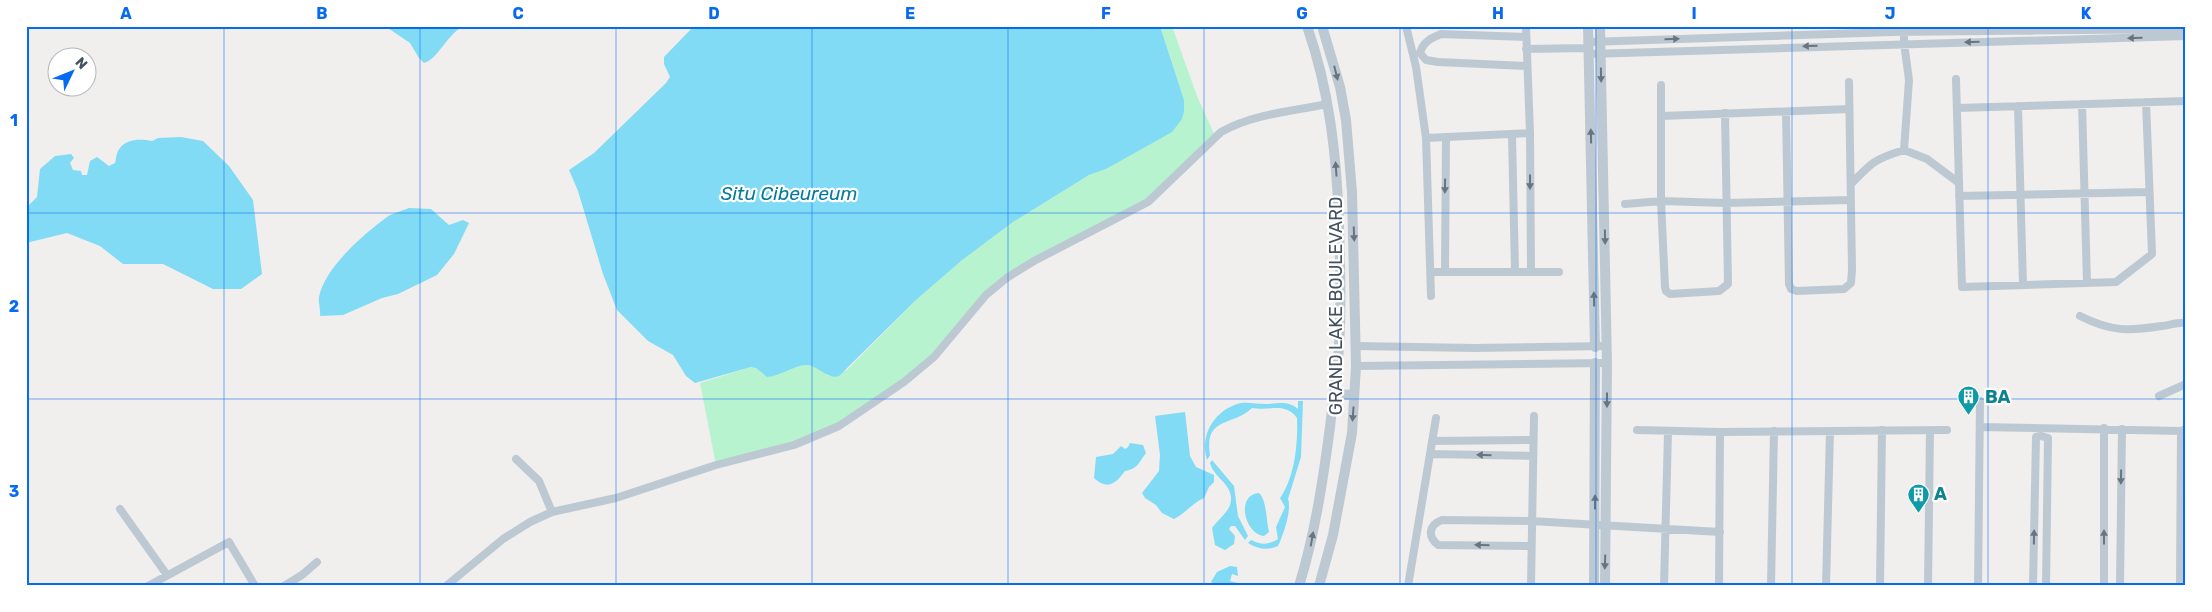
<svg xmlns="http://www.w3.org/2000/svg" width="2212" height="612" font-family="Rubik,sans-serif">
<style>
.green{fill:#b8f3cf}
.water{fill:#81dbf4}
.lines{fill:none;stroke-linecap:round;stroke-linejoin:round}
.minor{stroke:#bdc9d2;stroke-width:8}
.tertiary{stroke:#bdc9d2;stroke-width:10}
.oneway{fill:#687581}
.grid{fill:none;stroke:#076bf2;stroke-width:1;stroke-opacity:0.55}
.labels{text-anchor:middle;stroke-width:4.5;stroke-linejoin:round;paint-order:stroke}
.street-label{font-size:18px;fill:#44515e;stroke:#fff}
.culture-label{font-size:18px;font-weight:bold;fill:#0d838f;stroke:#fff;text-anchor:start}
.water-label{font-size:19px;font-style:italic;fill:#037a9c;stroke:#fff}
.neatline{fill:none;stroke:#076bf2;stroke-width:2}
.grid-label{font-size:16px;text-anchor:middle;font-weight:bold;fill:#076bf2}
</style>
<rect width="100%" height="100%" fill="#f1eeee"/>
<path class="green" d="M1160 26H1172L1197 96 1215 136 1148 202 1034 261 986 295 934 357 828 432 716 465 700 383 751 367H756L764 375 805 365 814 366 829 376 847 370 916 300 961 261 1013 222 1089 175 1106 169 1119 161 1182 119 1184 112V100Z"/>
<path class="water" d="M385 26H463C446 36 438 59 424 63L419 58 410 43Z
M694 26H1160L1184 100V112L1182 119 1172 132 1106 169 1089 175 1013 222 961 261 916 300 839 376C827 380 818 365 806 365 792 366 781 376 767 377L756 368 751 367 695 383 686 376 673 355 648 341 617 310 603 274 578 191 569 170 594 153 666 83 670 77 664 64V57Z
M181 137 203 141 229 166 253 200 262 274 241 289H213L163 264H123L100 246 67 233 26 243V208L37 197 40 169 55 156 71 154 74 158 70 163 73 170 81 171 82 175H87L90 161 97 157 109 166 115 163C116 159 116 155 118 151 125 138 141 139 152 141L158 138Z
M409 208 431 209 449 225 463 220 469 223 454 254 437 275 398 294 382 298 343 315 320 316C321 310 318 303 319 297 325 267 364 234 387 217 393 213 402 211 409 208Z
M1298 401H1303L1301 457 1288 499C1292 510 1283 536 1278 546 1267 551 1258 549 1248 543L1251 540C1261 545 1268 545 1278 539L1276 527 1285 507 1280 498C1295 477 1298 443 1297 418 1285 402 1270 411 1252 408 1232 427 1204 416 1210 455L1207 460C1199 435 1215 409 1241 403 1249 402 1257 404 1265 404 1278 404 1287 400 1298 409Z
M1185 412 1190 456 1196 467 1214 475V482L1209 487 1204 498C1192 503 1186 513 1174 519L1162 513 1156 505 1145 498 1142 493 1159 471 1160 455 1155 416Z
M1130 443 1143 445 1146 453C1139 462 1138 469 1125 471 1116 483 1108 491 1094 478L1096 457 1113 454 1121 446 1125 449 1128 447Z
M1212 460 1234 486 1238 516 1248 536 1245 540 1235 526H1231L1229 529 1235 536 1234 544 1225 550 1215 545 1212 528C1217 521 1228 512 1230 505 1236 485 1214 479 1210 463Z
M1259 493C1267 501 1266 520 1269 532L1264 536C1245 534 1235 495 1259 493Z
M1230 566 1237 567 1238 576 1232 574 1230 581 1238 583 1240 586H1217L1211 582 1217 572Z"/>
<g class="lines">
<path class="minor" d="M1406 26 1416 67 1426 138 1431 296
M1526 26 1530 133 1531 271
M1904 26V43L1909 80 1904 150
M1526 37 1441 34C1431 38 1423 42 1420 53L1426 60 1438 62 1526 66
M1588 42 1893 32 2186 29
M1526 49 1588 48
M1589 54 2186 36
M1956 79 1962 287 2116 282 2152 254 2146 102
M1661 85V201L1665 287 1666 291 1670 294 1719 291 1728 284 1725 113
M2082 104 2087 283
M2018 106 2023 285
M1957 108 2186 101
M1786 112 1789 284 1791 289 1797 291 1844 289 1851 283 1852 270 1849 82
M1662 116 1849 109
M1512 135 1515 271
M1426 138 1530 133
M1851 184C1872 162 1875 159 1904 150L1927 159 1959 183
M1959 196 2149 192
M1625 204 1661 201 1725 203 1850 200
M1431 272H1559
M1445 272 1446 137
M2080 316C2112 332 2128 331 2162 326 2170 325 2178 322 2186 323
M1356 346 1474 348 1607 346
M1356 366 1607 363
M2159 396 2186 384
M1980 427 2181 431 2186 429
M1637 430 1720 432 1947 430
M1432 441 1533 440
M1431 454 1533 456
M516 459 539 481 552 512
M120 509 167 575
M1531 546 1438 545C1427 536 1429 525 1442 520L1531 521 1720 532
M148 586 229 542 255 586
M284 586 302 575 317 562
M446 586 503 539 530 522 552 512 616 498 716 465 794 445 839 426 904 382 934 357 986 295 1008 277 1034 261 1148 202 1221 132C1253 114 1292 111 1328 104
M1408 586 1436 418
M1531 586 1534 416
M1664 586 1668 432
M1719 586 1720 432
M1771 586 1774 431
M1826 586 1830 431
M1880 586 1882 430
M1928 586 1930 430
M1978 586 1980 401
M2033 586 2036 437 2041 436 2048 438 2046 586
M2104 586V428
M2120 586 2122 429
M2180 586 2181 431"/>
<path class="tertiary" d="M1588 26 1595 347
M1600 26 1607 363 1605 586
M1334 394 1354 395
M1299 586C1315 534 1323 480 1330 427 1333 399 1338 372 1339 344 1342 305 1340 266 1339 227 1337 158 1330 92 1307 26
M1319 586 1333 535 1352 433 1356 366 1352 192 1346 120 1340 87 1322 26
M1594 586 1595 363"/>
</g>
<defs><path id="oneway-solid" d="M-6-.8H1V-3.2L6.5 0L1 3.2V.8H-6Z" transform="scale(1.25)"/></defs>
<g class="oneway">
<use href="#oneway-solid" transform="translate(2135 38) rotate(179)"/>
<use href="#oneway-solid" transform="translate(1672 39) rotate(-2)"/>
<use href="#oneway-solid" transform="translate(1972 42) rotate(179)"/>
<use href="#oneway-solid" transform="translate(1810 46) rotate(178)"/>
<use href="#oneway-solid" transform="translate(1336 73) rotate(76)"/>
<use href="#oneway-solid" transform="translate(1601 75) rotate(89)"/>
<use href="#oneway-solid" transform="translate(1591 136) rotate(-91)"/>
<use href="#oneway-solid" transform="translate(1336 169) rotate(-94)"/>
<use href="#oneway-solid" transform="translate(1530 182) rotate(90)"/>
<use href="#oneway-solid" transform="translate(1445 186) rotate(91)"/>
<use href="#oneway-solid" transform="translate(1354 234) rotate(88)"/>
<use href="#oneway-solid" transform="translate(1605 237) rotate(89)"/>
<use href="#oneway-solid" transform="translate(1594 299) rotate(-91)"/>
<use href="#oneway-solid" transform="translate(1607 400) rotate(90)"/>
<use href="#oneway-solid" transform="translate(1353 414) rotate(94)"/>
<use href="#oneway-solid" transform="translate(1484 455) rotate(-179)"/>
<use href="#oneway-solid" transform="translate(2121 477) rotate(91)"/>
<use href="#oneway-solid" transform="translate(1595 502) rotate(-90)"/>
<use href="#oneway-solid" transform="translate(2034 537) rotate(-89)"/>
<use href="#oneway-solid" transform="translate(2104 537) rotate(-90)"/>
<use href="#oneway-solid" transform="translate(1312 539) rotate(-80)"/>
<use href="#oneway-solid" transform="translate(1482 545) rotate(-179)"/>
<use href="#oneway-solid" transform="translate(1605 562) rotate(92)"/>
</g>
<path class="grid" d="M224 26V586M420 26V586M616 26V586M812 26V586M1008 26V586M1204 26V586M1400 26V586M1596 26V586M1792 26V586M1988 26V586M26 213H2186M26 399H2186"/>
<defs>
<symbol id="building-pin" viewBox="-11 -11 22 30"><path d="M0 17L-7.5 6A9.5 9.5 0 1 1 7.5 6Z" fill="#0f9aa8" stroke="#fff"/><path d="M-4-6H4V6H1V3H-1V6H-4ZM-2.5-4.3h1.7v1.8h-1.7ZM.8-4.3h1.7v1.8H.8ZM-2.5-1h1.7V.8h-1.7ZM.8-1h1.7V.8H.8Z" fill="#fff"/></symbol>
</defs>
<g fill-rule="evenodd">
<use href="#building-pin" x="1956" y="384" width="25" height="34"/>
<use href="#building-pin" x="1906" y="482" width="25" height="34"/>
</g>
<g class="labels">
<g class="street-label">
<text transform="translate(1336 306) rotate(-90)" y="6">GRAND LAKE BOULEVARD</text>
</g>
<g class="culture-label">
<text x="1985" y="403">BA</text>
<text x="1934" y="500">A</text>
</g>
<g class="water-label">
<text x="789" y="200">Situ Cibeureum</text>
</g>
</g>
<rect width="2212" height="612" fill="none" stroke="#ffffff" stroke-width="55"/>
<g transform="translate(72 72) rotate(47)"><circle r="24" fill="#ffffff" stroke="#b4b9bf"/>
<path d="M0-4L9 19L0 12L-9 19Z" fill="#076bf2"/>
<text y="-8" font-size="14" font-weight="bold" text-anchor="middle" fill="#44515e">N</text>
</g>
<rect x="28" y="28" width="2156" height="556" class="neatline"/>
<g class="grid-label">
<text x="126" y="19">A</text>
<text x="322" y="19">B</text>
<text x="518" y="19">C</text>
<text x="714" y="19">D</text>
<text x="910" y="19">E</text>
<text x="1106" y="19">F</text>
<text x="1302" y="19">G</text>
<text x="1498" y="19">H</text>
<text x="1694" y="19">I</text>
<text x="1890" y="19">J</text>
<text x="2086" y="19">K</text>
<text x="14" y="126">1</text>
<text x="14" y="312">2</text>
<text x="14" y="497">3</text>
</g>
</svg>
